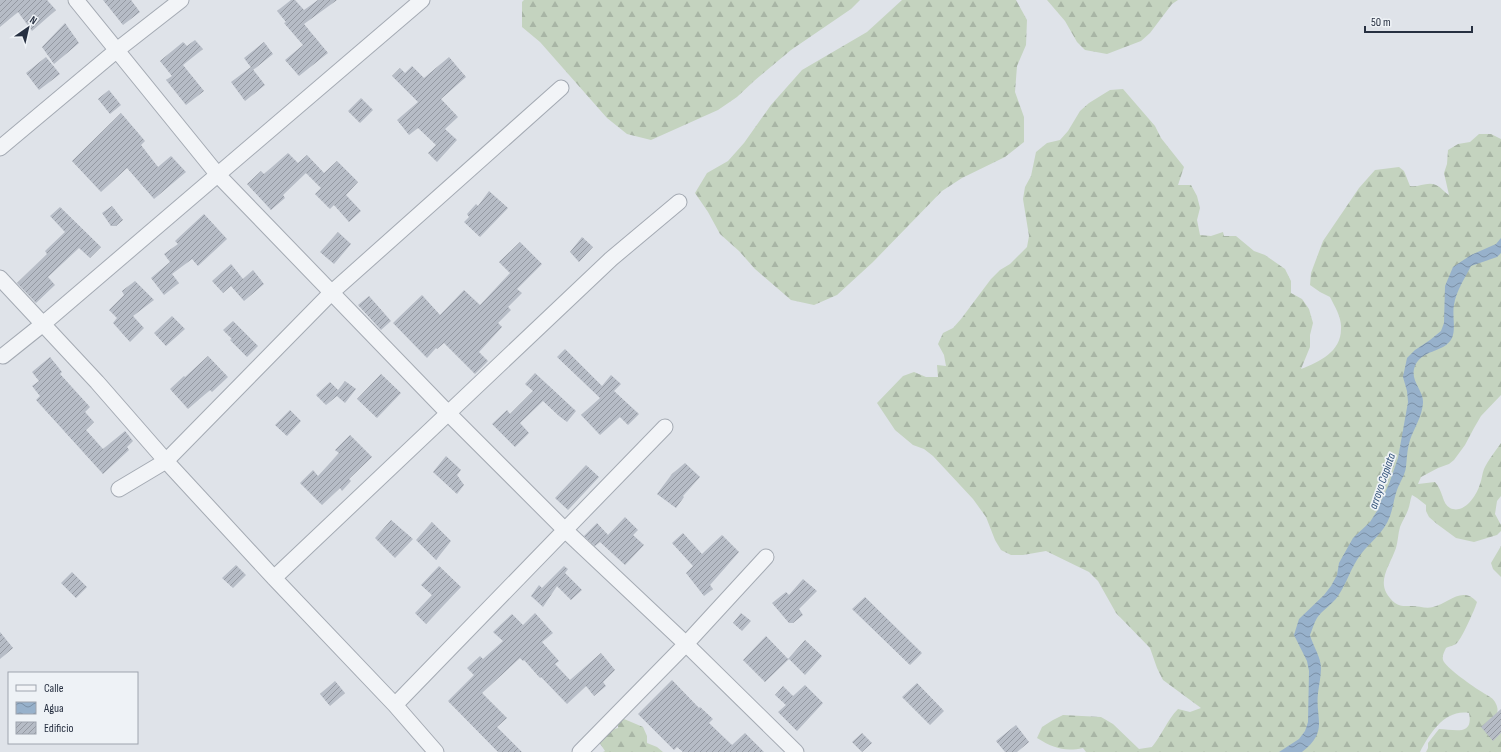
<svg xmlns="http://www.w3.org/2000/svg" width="1501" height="752" font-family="'Sofia Sans Condensed',sans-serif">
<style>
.forest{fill:url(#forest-firs)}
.water{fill:url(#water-waves)}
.building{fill:url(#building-hatch)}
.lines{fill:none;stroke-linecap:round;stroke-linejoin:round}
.minor-casing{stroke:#a4aab3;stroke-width:17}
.minor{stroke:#f2f4f7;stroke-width:15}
.labels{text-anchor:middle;stroke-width:3.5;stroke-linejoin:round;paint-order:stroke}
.water-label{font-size:12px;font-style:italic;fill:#2e4f77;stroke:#eef2f6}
</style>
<defs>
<pattern id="forest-firs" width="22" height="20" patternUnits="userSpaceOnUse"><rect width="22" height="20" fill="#c4d3bf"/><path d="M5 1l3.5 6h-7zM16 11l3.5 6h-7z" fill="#a8b5a5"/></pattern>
<pattern id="water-waves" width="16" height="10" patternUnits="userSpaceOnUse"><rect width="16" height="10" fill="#97b1cb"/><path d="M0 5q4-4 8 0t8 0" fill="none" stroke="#7b90a6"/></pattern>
<pattern id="building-hatch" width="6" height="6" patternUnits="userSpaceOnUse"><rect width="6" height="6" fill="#b6bcc6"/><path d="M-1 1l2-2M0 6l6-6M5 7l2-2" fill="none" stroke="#9499a2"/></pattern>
</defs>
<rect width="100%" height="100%" fill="#dfe3e9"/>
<path class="forest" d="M524 0H860L851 9 791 50 754 81 737 97 718 110 651 140 627 134 607 118 540 42 522 27V2Z
M902 0H1016L1027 20 1026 45 1017 66 1015 92 1024 117V142L1005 157 962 178 942 191 873 262 837 295 814 305 791 300 755 269 739 251 720 234 708 212 695 193 707 173 728 161 744 143 771 105 802 70 867 32Z
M1047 0H1178L1172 4 1150 33 1141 41 1107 54 1085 50 1077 42 1065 21Z
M1123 89 1155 126 1161 138 1184 167 1178 185H1191L1197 196 1200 208 1197 220 1200 235 1211 236 1223 232 1224 236H1236L1254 251 1265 255 1285 269 1291 281V293L1302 299 1309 309 1313 323 1310 335V347L1301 369C1319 362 1341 352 1341 329 1342 318 1335 307 1330 297L1320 292 1310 285 1311 273 1323 241 1359 188 1375 170 1399 167 1404 171 1410 186C1418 188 1427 181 1436 185 1441 187 1444 192 1449 195L1444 173 1447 164 1448 150 1458 144 1470 142 1479 134H1491L1501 139V395L1481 416 1474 428 1465 445 1454 460 1449 464 1438 468 1421 477 1418 484 1435 482C1443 490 1442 504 1450 508 1464 515 1477 495 1480 484 1482 479 1482 474 1484 469 1488 460 1495 452 1501 443V496L1497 501 1495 514 1501 525V531L1497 535 1474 542 1456 538 1437 524 1429 517 1426 511V505L1417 498 1412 495C1410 500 1410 505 1408 510 1406 516 1402 521 1400 527 1398 534 1398 541 1396 548 1389 568 1373 585 1395 603 1400 607 1406 606 1412 606 1419 606 1426 609 1433 607 1448 604 1462 585 1477 602 1475 609 1462 638 1457 643 1454 646 1450 646 1446 648 1444 652 1442 656 1443 660 1445 667 1475 688 1482 692 1488 696 1494 698 1496 704 1499 710 1497 714 1495 720L1501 729V752H1426L1428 748V743L1439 729C1453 729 1474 737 1469 713 1445 709 1430 733 1420 752H1086L1083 748C1065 752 1053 748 1037 738L1042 727 1053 720 1063 715 1101 717 1113 724 1139 749 1152 747C1162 735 1167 720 1178 709L1190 712 1201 708 1163 680 1157 668 1150 648 1116 613 1098 581 1089 572 1046 551 1023 555H1011L1001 550 995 540 986 517 973 499 933 456 924 449 913 445 895 430 877 403 903 376 914 372 926 377H938L937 365 946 366 944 355 938 344 943 333 953 328 961 319 991 279 1000 270 1010 264 1027 247 1029 236 1023 199 1025 187 1031 176 1036 152 1047 143 1060 140 1068 131 1080 111 1089 103 1110 90Z
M1501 546V577L1493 569 1491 563Z
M624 719 643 727 647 736V743L657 747 663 752H603L605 751 599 742 608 731 618 728V720Z"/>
<path class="water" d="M1501 238V253L1497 257 1471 266C1465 278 1456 291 1454 305 1452 314 1456 329 1452 338 1444 354 1420 348 1414 369 1411 382 1424 391 1423 403 1422 417 1414 428 1410 440 1407 450 1407 458 1406 467 1405 475 1400 482 1397 490 1394 498 1393 508 1390 516 1384 533 1371 541 1361 554 1351 567 1347 583 1338 596 1332 605 1322 610 1317 618 1314 623 1312 630 1310 635 1313 646 1321 657 1321 668 1321 676 1319 685 1318 693 1315 719 1329 731 1302 752H1279L1299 739 1305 731 1308 722 1309 671 1307 661 1294 635 1299 619 1324 595 1331 586 1337 575 1339 563 1353 538 1370 522 1377 511 1381 501 1389 484 1398 458 1408 402 1407 391 1403 377 1407 358 1415 350 1430 340 1441 331 1444 323 1445 286 1453 267 1471 255 1496 244Z"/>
<path class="building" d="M0 0H47L56 10 32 31 18 12 0 27Z
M103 0H131L140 12 123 25Z
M291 0H295L304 10 318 0H337L304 24 328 53 299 76 285 60 303 45 284 23 286 22 277 11Z
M65 23 79 43 54 64 42 47Z
M195 40 203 49 183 65 204 91 186 105 166 80 172 76 160 61 183 42 187 46Z
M264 42 273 54 253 70 244 58Z
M46 57 60 74 39 90 26 73Z
M449 57 466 77 441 99 458 117 445 129 457 140 437 162 428 153 436 145 418 128 409 135 397 120 418 102 392 76 400 68 405 73 412 66 424 78Z
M251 67 265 85 245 101 231 82Z
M109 90 121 105 110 114 98 99Z
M361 98 373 110 360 123 348 111Z
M121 113 145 141 141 145 158 167 171 156 186 172 154 199 127 168 101 192 72 161Z
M288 153 298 163 307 155 324 173 337 161 358 182 346 195 361 211 349 222 334 205 330 209 315 194 321 188 306 173 283 195 285 198 271 210 247 184 261 171 264 174Z
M489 191 508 208 480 237 464 222 469 217 467 214 476 204 478 206Z
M112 206 123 220 116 226H111L102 213Z
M60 207 101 247 90 258 79 248 48 277 55 285 36 303 17 283 47 254 45 251 65 232 50 216Z
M204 214 227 239 198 266 192 259 172 274 179 283 164 295 151 278 170 262 164 254 178 244 175 241Z
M338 232 351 244 334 264 320 252Z
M582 237 593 247 579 262 570 252Z
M520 242 542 264 517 289 522 293 508 307 511 310 498 323 502 327 479 352 488 361 475 374 444 343 437 349 436 348 427 358 393 323 422 295 440 315 464 290 480 305 510 273 499 262Z
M231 264 243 279 253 270 264 284 244 301 231 286 223 293 212 281Z
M135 281 154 300 133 316 144 328 130 342 113 323 117 318 109 310 124 295 122 291Z
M369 296 391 321 381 330 358 305Z
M172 316 185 329 166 346 154 333Z
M233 321 258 346 247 357 230 340 232 339 223 330Z
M565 349 602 386 611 375 621 384 614 391 639 414 628 425 620 417 600 435 581 415 600 398 557 357Z
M208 356 228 377 212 392 210 390 188 409 170 389 184 376 185 377Z
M50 357 62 372 60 374 90 407 85 412 94 422 86 430 103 449 125 431 133 441 127 447 129 450 103 474 36 400 40 396 32 386 39 381 32 372Z
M535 373 576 411 567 422 559 416 543 401 520 423 529 433 515 447 492 424 507 410 510 414 533 391 525 384Z
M381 374 401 393 377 418 357 399Z
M345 381 356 389 345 403 337 396 326 405 316 395 330 382 338 390Z
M290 410 301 421 287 436 275 425Z
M350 435 372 457 349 479 351 481 342 491 340 488 322 505 300 483 313 470 318 476 339 453 335 450Z
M446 456 461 470 457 475 464 485 457 494 433 472Z
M685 463 700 477 683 496 684 497 676 508 657 494 672 474Z
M586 465 599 477 568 510 555 498Z
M625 517 638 530 633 535 644 545 625 565 600 542 595 546 584 536 597 523 608 535Z
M391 520 413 539 395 558 375 538Z
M432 522 451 541 436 560 416 540Z
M683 533 702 554 722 535 739 552 710 585 713 589 704 596 686 573 693 566 672 543Z
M236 565 246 575 233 588 222 578Z
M439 566 461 587 426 624 415 613 432 595 421 585Z
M564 566 568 569 565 573 582 590 571 600 557 586 543 607 531 596 539 585 542 588Z
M72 572 87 587 76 598 61 583Z
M803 579 817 591 799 609 803 615 793 623H789L772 603 786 592 789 595Z
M865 597 922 653 910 665 852 609Z
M535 613 553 633 542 642 559 661 555 664 570 680 601 653 615 670 603 682 606 686 594 696 586 686 567 704 541 677 540 678 524 660 523 661 520 658 482 693 507 718 497 727 522 752H498L448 701 474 675 467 668 480 656 483 659 503 641 493 632 512 614 523 625Z
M741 613 751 621 742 631 733 623Z
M0 632 13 648 0 659Z
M766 636 788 659 805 640 822 656 805 675 789 659 765 682 743 660Z
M672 680 699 708 700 707 713 719 709 723 732 745 745 733 764 752H683L677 747 674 750 638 714Z
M335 681 345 693 330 706 320 694Z
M917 683 944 711 930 725 902 697Z
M805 685 823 703 797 731 778 712 786 705 775 695 783 686 793 696Z
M1501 709V733L1493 741 1481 727Z
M1016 725 1029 742 1017 752H1005L996 741Z
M862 733 872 743 862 752 852 742Z"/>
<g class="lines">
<defs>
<path id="minor" d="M76 0 218 175 448 413 565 530 686 644 796 752
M0 148 117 50 181 0
M0 278 97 382 166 461 274 578 395 705 436 752
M3 356 43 324 422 0
M119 489 166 461 331 293 561 88
M274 578 611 259 679 202
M395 705 665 427
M580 752 686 644 766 557"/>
</defs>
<use href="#minor" class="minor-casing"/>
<use href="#minor" class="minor"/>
</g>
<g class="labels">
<g class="water-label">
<text transform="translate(1382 481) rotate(-71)" y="4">arroyo Capiata</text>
</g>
</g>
<rect x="8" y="672" width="130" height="72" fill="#eef2f6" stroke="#9ea4ae"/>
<rect x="16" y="685" width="20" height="6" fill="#f2f4f7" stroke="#9ea4ae"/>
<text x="44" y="692" font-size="12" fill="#273041">Calle</text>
<rect x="16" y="702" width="20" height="12" fill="url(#water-waves)" stroke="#9ea4ae"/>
<text x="44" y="712" font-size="12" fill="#273041">Agua</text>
<rect x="16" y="722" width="20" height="12" fill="url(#building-hatch)" stroke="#9ea4ae"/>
<text x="44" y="732" font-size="12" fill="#273041">Edificio</text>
<g transform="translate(28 28) rotate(34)" stroke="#eef2f6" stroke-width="3" paint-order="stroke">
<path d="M0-3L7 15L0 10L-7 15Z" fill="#273041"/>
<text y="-6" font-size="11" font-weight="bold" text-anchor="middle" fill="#273041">N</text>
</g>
<path d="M1365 26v6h107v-6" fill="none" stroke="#273041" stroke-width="2"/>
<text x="1371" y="26" font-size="12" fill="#273041" stroke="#eef2f6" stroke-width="3" paint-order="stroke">50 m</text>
</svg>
